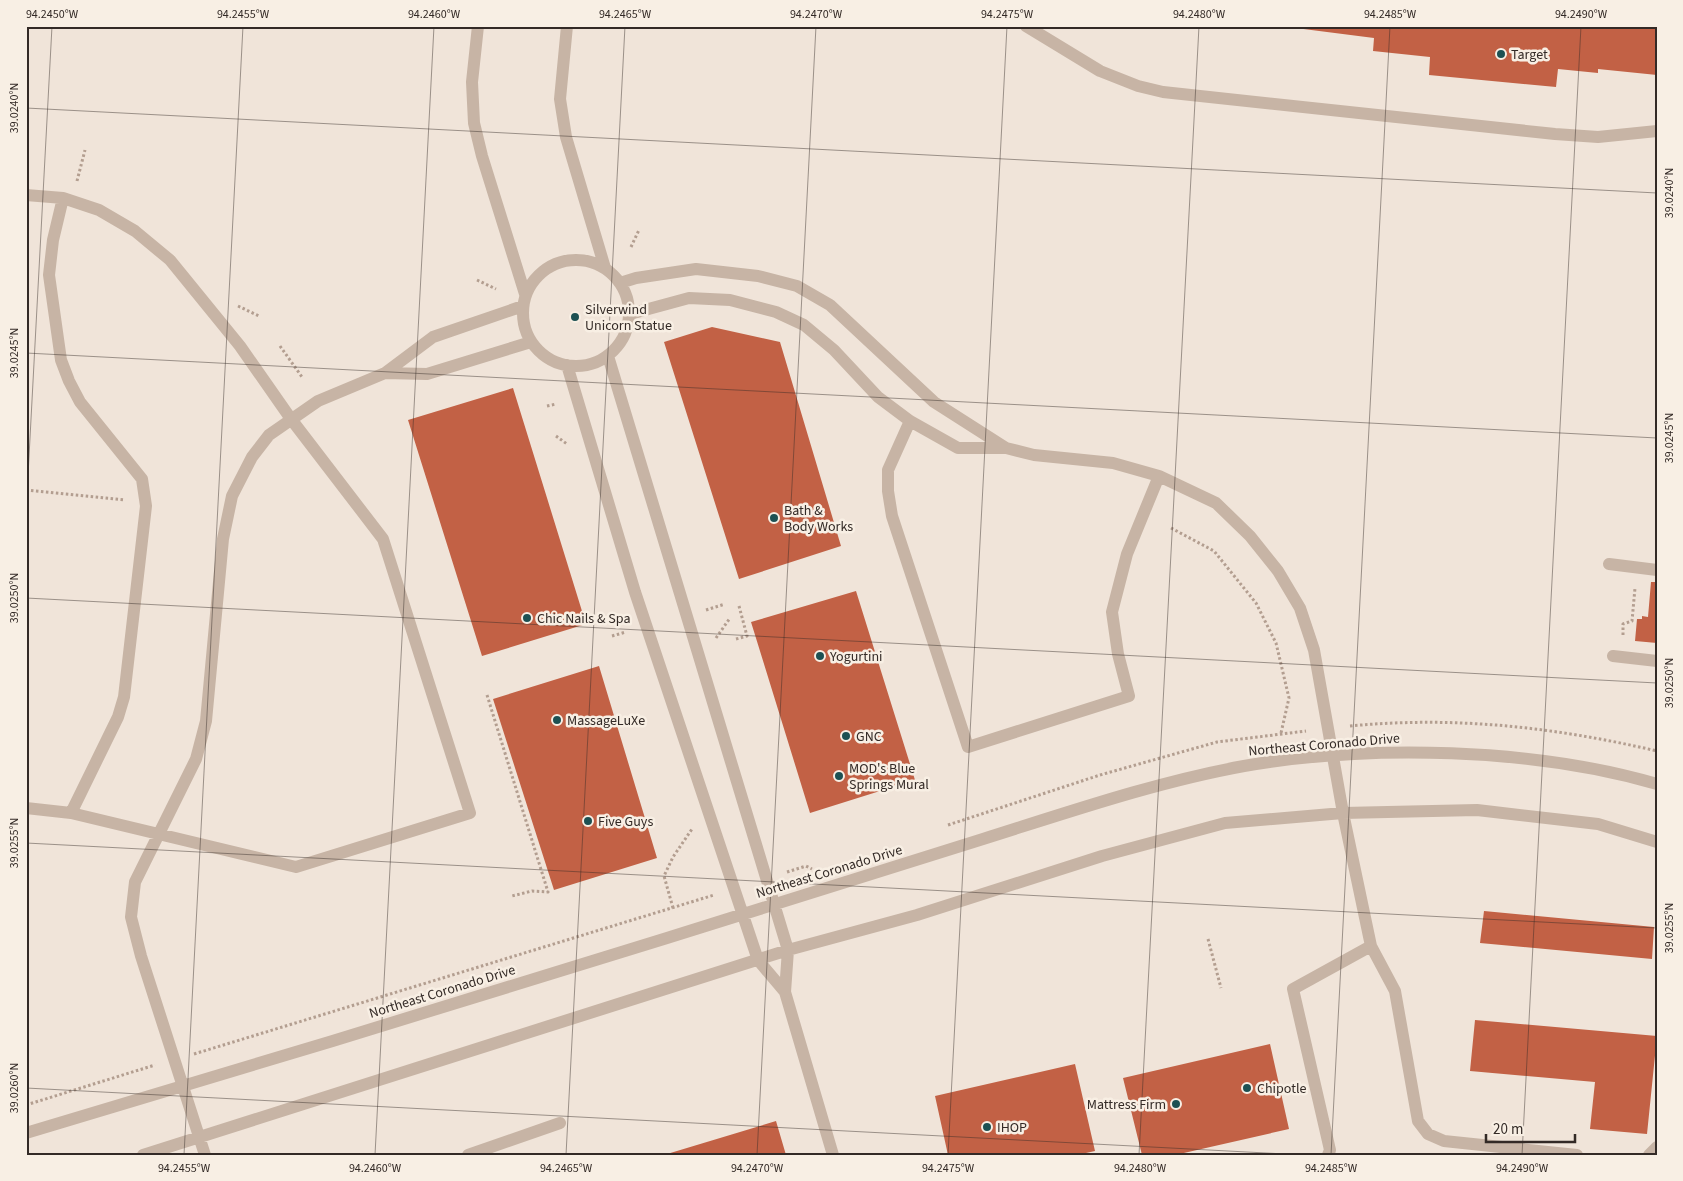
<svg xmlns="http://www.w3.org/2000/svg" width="1683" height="1181" font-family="'Source Sans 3',sans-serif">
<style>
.building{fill:#c26145}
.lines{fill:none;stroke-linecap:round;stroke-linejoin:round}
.path{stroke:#b39e90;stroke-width:3;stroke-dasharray:2.5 2.5;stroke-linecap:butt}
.minor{stroke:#c7b4a5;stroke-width:12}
.ticks{fill:none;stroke:#332a26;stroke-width:1;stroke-opacity:0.45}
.poi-dot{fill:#1d5153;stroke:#f8efe4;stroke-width:2}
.labels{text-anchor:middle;stroke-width:5;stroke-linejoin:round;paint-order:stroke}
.poi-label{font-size:14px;fill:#332a26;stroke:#f8efe4;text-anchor:start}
.street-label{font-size:14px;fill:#332a26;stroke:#f8efe4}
.neatline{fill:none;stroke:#332a26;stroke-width:2}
.ticks-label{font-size:12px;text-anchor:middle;fill:#332a26}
</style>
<rect width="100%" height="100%" fill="#f0e4d9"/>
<path class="building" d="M1280 26H1657V75L1598 69V73L1558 69 1556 87 1429 75 1430 57 1373 51 1374 38Z
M712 327 780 342 841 546 739 579 664 342Z
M513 388 586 624 482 656 408 420Z
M1651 582H1657V643L1635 641 1637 619H1642V616L1648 617Z
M856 591 915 780 810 813 751 622Z
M599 666 657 858 554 890 493 699Z
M1484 911 1654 927 1652 959 1480 943Z
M1475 1020 1657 1036 1647 1134 1590 1129 1595 1082 1470 1071Z
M1270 1044 1289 1129 1175 1155H1142L1123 1078Z
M1075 1064 1095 1151 1077 1155H948L935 1096Z
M776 1121 786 1155H667V1154Z"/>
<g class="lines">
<path class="path" d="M77 181 85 150
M631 247 639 230
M477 280 496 289
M238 306 259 316
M280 346 302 377
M547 406 556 404
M556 436 567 444
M26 490 125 500
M1171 528 1214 551 1256 603 1276 643 1289 698 1281 733
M706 610 725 604
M1623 635V624L1632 621 1635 588
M612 636 626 632
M716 638 730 618
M736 639 747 636 739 606
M487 695 548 892 532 891 512 896
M1350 726C1455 716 1554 727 1657 751
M948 825 1100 775 1217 742 1306 731
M787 872 806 866 812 869
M673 908 664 876 673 857 692 829
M1208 939 1221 988
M194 1054 714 895
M26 1105 155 1065"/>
<path class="minor" d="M478 26 472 82 474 123 482 156 525 294
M567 26 560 99 566 137 605 268
M1026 26 1100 71 1138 86 1163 92 1555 134 1598 137 1657 131
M26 195 63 198 99 210 135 231 170 260 240 346 291 419 383 539 470 813 296 867 71 813 26 808
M63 198 53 240 49 275 61 360 69 381 80 402 142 479 146 506 124 697 118 717 71 813
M523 313a53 53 0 1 1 106 0a53 53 0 1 1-106 0Z
M620 283 636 278 696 269 758 276 797 286 830 305 934 402 1006 448
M630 314 689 298 730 300 776 312 804 325 834 350 878 397 910 421 958 448H1006L1034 455 1113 463 1159 476 1216 503 1250 536 1278 571 1300 608 1314 650 1343 813 1371 946 1395 991 1418 1121 1428 1134 1444 1141 1577 1155
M608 356 788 950 785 992 833 1155
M567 365 635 592 758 960 785 992
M385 373 427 374 531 342
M910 421 888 470V491L892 516 968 747 1129 696 1118 654 1112 612 1127 554 1159 476
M1609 564 1657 570
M1613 656 1657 661
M26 1133C240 1070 454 1004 667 938 773 905 878 871 983 839 1069 812 1156 782 1244 766 1371 744 1533 748 1657 784
M143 1155 788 950 917 915 1102 856 1225 823 1343 813 1477 810 1598 824 1657 842
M205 1155 141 956 131 917 135 882 196 759 206 721 223 539 232 496 252 457 269 435 318 401 385 373 433 337 523 306
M468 1155 560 1123
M1328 1155 1330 1150 1293 989 1371 946
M1649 1155 1657 1147"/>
</g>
<path class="ticks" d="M26 108 1657 193M26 353 1657 438M26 513 52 26M26 598 1657 683M26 843 1657 928M26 1088 1304 1155M184 1155 243 26M375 1155 434 26M566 1155 625 26M757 1155 816 26M948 1155 1007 26M1139 1155 1199 26M1331 1155 1390 26M1522 1155 1581 26"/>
<g class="poi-dot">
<circle cx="1501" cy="54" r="5"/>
<circle cx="575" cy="317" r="5"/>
<circle cx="774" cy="518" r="5"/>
<circle cx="527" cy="618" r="5"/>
<circle cx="820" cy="656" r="5"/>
<circle cx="557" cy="720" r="5"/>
<circle cx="846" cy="736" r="5"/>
<circle cx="839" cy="776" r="5"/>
<circle cx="588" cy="821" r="5"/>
<circle cx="1247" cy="1088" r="5"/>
<circle cx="1176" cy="1104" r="5"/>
<circle cx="987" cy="1127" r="5"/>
</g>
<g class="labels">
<g class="poi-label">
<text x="1511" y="59">Target</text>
<text x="585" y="314">Silverwind<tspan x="585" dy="16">Unicorn Statue</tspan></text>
<text x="784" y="515">Bath &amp;<tspan x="784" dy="16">Body Works</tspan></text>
<text x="537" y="623">Chic Nails &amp; Spa</text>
<text x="830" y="661">Yogurtini</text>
<text x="567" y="725">MassageLuXe</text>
<text x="856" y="741">GNC</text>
<text x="849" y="773">MOD's Blue<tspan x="849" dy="16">Springs Mural</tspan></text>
<text x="598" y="826">Five Guys</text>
<text x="1257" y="1093">Chipotle</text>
<text x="1166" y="1109" text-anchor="end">Mattress Firm</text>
<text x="997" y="1132">IHOP</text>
</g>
<g class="street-label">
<text transform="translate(1324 744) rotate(-5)" y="5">Northeast Coronado Drive</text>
<text transform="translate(829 871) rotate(-17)" y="5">Northeast Coronado Drive</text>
<text transform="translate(442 991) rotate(-17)" y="5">Northeast Coronado Drive</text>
</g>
</g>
<rect width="1683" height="1181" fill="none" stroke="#f8efe4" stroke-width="55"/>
<path d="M1486 1134v8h89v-8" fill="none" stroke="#332a26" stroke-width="2.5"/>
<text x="1493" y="1134" font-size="15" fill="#332a26" stroke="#f8efe4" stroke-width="4" paint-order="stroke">20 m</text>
<rect x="28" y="28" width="1628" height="1126" class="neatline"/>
<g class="ticks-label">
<text x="52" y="18">94.2450°W</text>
<text x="243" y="18">94.2455°W</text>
<text x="434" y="18">94.2460°W</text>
<text x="625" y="18">94.2465°W</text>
<text x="816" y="18">94.2470°W</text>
<text x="1007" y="18">94.2475°W</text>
<text x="1199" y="18">94.2480°W</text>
<text x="1390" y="18">94.2485°W</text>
<text x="1581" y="18">94.2490°W</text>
<text transform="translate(14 108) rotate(-90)" y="4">39.0240°N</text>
<text transform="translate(1669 193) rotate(-90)" y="4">39.0240°N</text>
<text transform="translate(14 353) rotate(-90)" y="4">39.0245°N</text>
<text transform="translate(1669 438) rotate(-90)" y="4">39.0245°N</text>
<text transform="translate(14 598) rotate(-90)" y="4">39.0250°N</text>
<text transform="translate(1669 683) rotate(-90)" y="4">39.0250°N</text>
<text transform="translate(14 843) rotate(-90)" y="4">39.0255°N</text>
<text transform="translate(1669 928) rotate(-90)" y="4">39.0255°N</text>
<text transform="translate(14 1088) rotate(-90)" y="4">39.0260°N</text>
<text x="184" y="1172">94.2455°W</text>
<text x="375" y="1172">94.2460°W</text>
<text x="566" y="1172">94.2465°W</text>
<text x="757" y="1172">94.2470°W</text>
<text x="948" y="1172">94.2475°W</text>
<text x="1140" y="1172">94.2480°W</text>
<text x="1331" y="1172">94.2485°W</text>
<text x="1522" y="1172">94.2490°W</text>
</g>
</svg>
